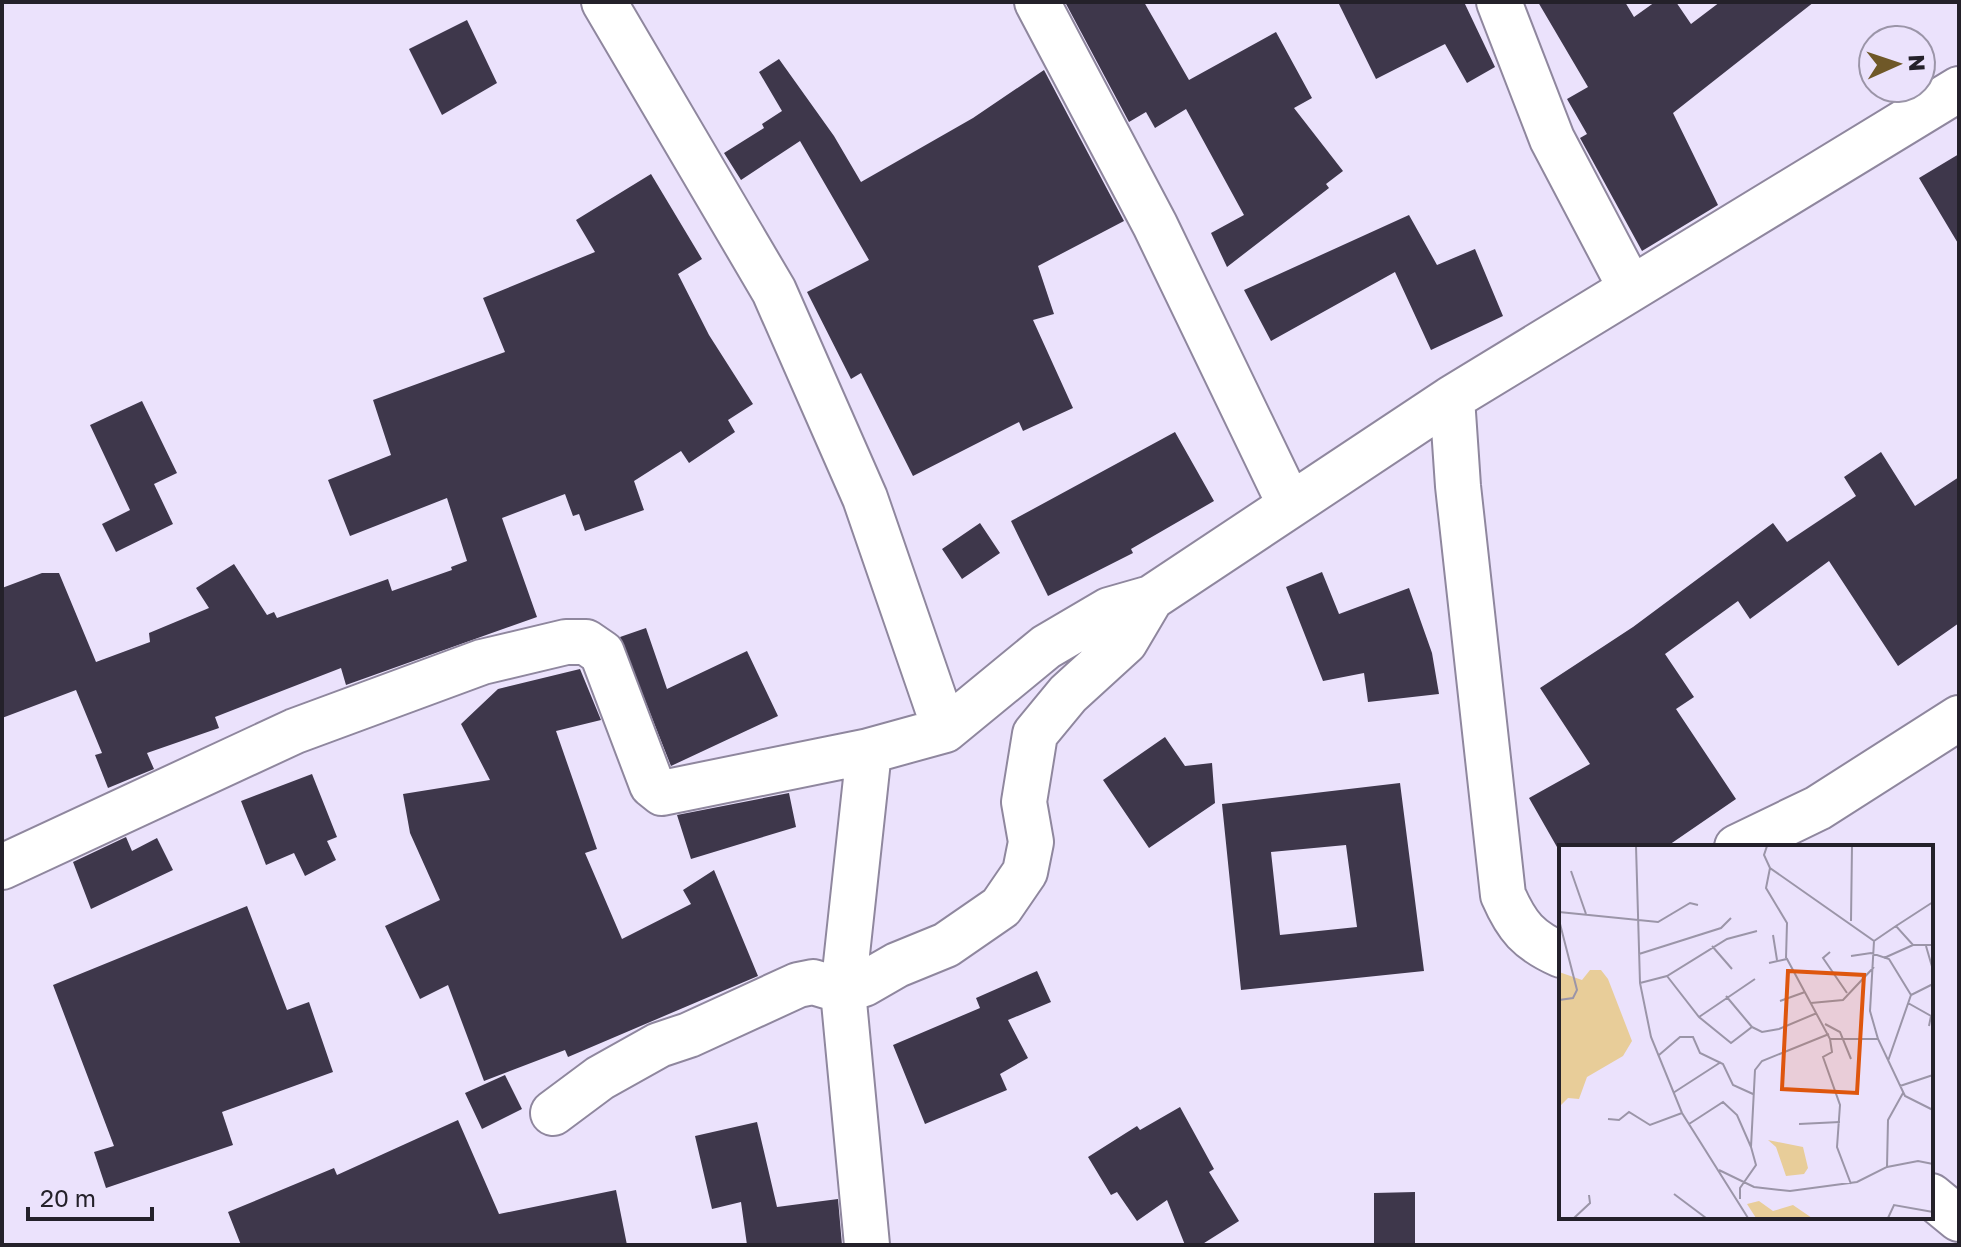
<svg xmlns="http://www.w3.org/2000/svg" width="1961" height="1247" font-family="'Golos Text',sans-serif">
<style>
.building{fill:#3e374b;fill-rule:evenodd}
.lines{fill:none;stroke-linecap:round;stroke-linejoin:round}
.minor-casing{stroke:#8f879e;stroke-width:48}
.minor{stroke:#fff;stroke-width:44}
.inset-road{fill:none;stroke:#9b95a8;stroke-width:2}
.view{fill:#de560e;fill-opacity:0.15;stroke:#de560e;stroke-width:4}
.inset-edge{fill:none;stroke:#24212a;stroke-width:4}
</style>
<rect width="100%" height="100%" fill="#ebe2fc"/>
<path class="building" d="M1065 2H1144L1189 80 1276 32 1312 98 1294 108 1343 171 1326 184 1329 188 1227 267 1211 233 1244 215 1186 109 1155 128 1146 112 1129 122Z
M1338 2H1464L1495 67 1467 83 1445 44 1376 79Z
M1538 2H1625L1634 17 1655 2H1676L1691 24 1720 2H1814L1673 113 1718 205 1642 251 1580 138 1587 134 1567 99 1588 87Z
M467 20 497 83 442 115 409 49Z
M779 59 834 136 861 182 973 118 1044 70 1124 221 1038 266 1054 314 1033 320 1073 408 1023 431 1019 422 913 476 861 373 851 379 807 292 869 260 800 141 741 180 724 153 764 128 762 124 782 111 759 72Z
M1959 154V245L1919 178Z
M651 174 702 259 678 274 709 335 753 404 728 420 735 432 689 463 681 451 634 481 644 510 585 531 579 514 573 516 565 494 502 518 537 617 346 685 341 668 215 717 219 728 147 753 154 769 108 788 95 755 102 753 76 690 2 718V588L42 573H59L96 662 150 642 149 633 209 608 196 588 234 564 267 615 274 612 277 618 388 579 392 591 452 570 451 567 467 561 447 498 350 536 328 480 391 455 373 400 505 352 483 298 595 252 576 220Z
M1409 215 1437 265 1475 249 1503 316 1431 350 1395 272 1271 341 1244 290Z
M142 401 177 473 154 484 173 524 116 552 102 524 130 510 90 425Z
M1175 432 1214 501 1131 549 1133 553 1048 596 1011 521Z
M1881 452 1915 506 1959 477V623L1898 666 1829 561 1750 619 1738 601 1665 654 1694 697 1676 709 1736 799 1666 847H1557L1529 798 1590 764 1540 688 1633 627 1773 523 1787 542 1856 496 1844 477Z
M980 523 1000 553 962 579 942 549Z
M1322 572 1339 614 1409 588 1432 653 1439 694 1368 702 1364 673 1323 681 1286 587Z
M646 628 667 689 747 651 778 716 671 766 620 637Z
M580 669 601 720 556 731 597 849 585 853 622 939 691 904 683 890 714 870 758 976 568 1057 565 1050 484 1081 448 985 420 999 385 926 440 900 410 833 403 794 490 780 461 724 498 689Z
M1165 737 1185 766 1212 763 1215 803 1149 848 1103 780Z
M312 774 337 837 327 841 336 860 305 876 294 853 266 865 241 801Z
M1400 783 1424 971 1241 990 1222 804ZM1346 845 1357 927 1280 935 1271 852Z
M789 793 796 827 691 859 677 815Z
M126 837 132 851 157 838 173 870 91 909 73 862Z
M247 906 287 1010 309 1002 333 1072 222 1112 233 1145 106 1188 94 1152 114 1146 53 985Z
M1037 971 1051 1002 1008 1020 1028 1058 1000 1074 1007 1090 925 1124 893 1045 980 1008 976 998Z
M505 1075 522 1109 482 1129 465 1093Z
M1180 1107 1214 1169 1209 1172 1239 1221 1201 1245H1185L1167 1200 1137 1221 1117 1192 1111 1195 1088 1157 1137 1126 1140 1130Z
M458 1120 499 1214 616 1190 627 1245H241L228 1212 334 1168 337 1175Z
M757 1122 777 1207 838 1199 842 1245H747L741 1202 712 1209 695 1136Z
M1415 1192V1245H1374V1193Z"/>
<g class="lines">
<defs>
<path id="minor" d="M604 2 774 291 865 498 945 730
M1037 2 1155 225 1290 505
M1499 2 1552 139 1631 289
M1452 398 1458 486 1503 895C1517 927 1528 940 1561 955
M1737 847 1818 808 1959 718
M2 867 295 731 482 662 566 642H586L602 653 652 785 662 793 869 751
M553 1113 600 1078 659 1045 689 1035 798 985 813 982 843 991 864 984 897 965 946 945 1001 907 1025 872 1031 842 1024 802 1035 734 1068 694 1125 642 1151 598
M1931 1196 1959 1219
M867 1245 843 991 869 751 945 730 1046 647 1109 610 1151 598 1452 398 1959 89"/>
</defs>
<use href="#minor" class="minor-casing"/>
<use href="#minor" class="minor"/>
</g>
<g transform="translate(1559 845)">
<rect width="374" height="374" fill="#ebe2fc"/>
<path d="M31 125H42L49 134 73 196 64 211 28 232 20 254 9 253 0 262V127L23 135ZM209 295 244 302 249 323 245 329 227 331 217 302ZM200 356 214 366 234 360 253 373H197L188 359Z" fill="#e8cd99"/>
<path class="inset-road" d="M77 1 81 138 92 192 123 268 189 373M208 1 205 10 211 23 315 96 311 166 319 194 346 251 374 265M211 23 207 43 228 78 227 113M12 26 27 69M0 67 99 77 131 58 139 60M0 75 18 145 14 153 0 155M292 76 293 1M337 81 374 57M214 90 218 115M315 96 337 81 354 100H374M153 101 173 124M367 101 374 125M271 107 264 113 288 148M80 109 162 83 172 73M292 111 312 108 330 114 352 150M325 113 354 100M210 118 228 114 271 194H319M108 131 140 172 172 198 193 182 203 187 220 184 258 168M81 138 108 131 168 94 198 86M167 151 193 182M221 156 246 147M252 158 284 155 315 122M349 158 372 171 370 181M140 172 196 134M266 179 281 187 292 214M271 194 273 207 264 212 281 260 278 302 292 339M100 210 121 192H134L141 208 164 219 174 240 194 249M329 216 352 150 374 139M341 241 374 230M114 248 162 217M49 274 60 275 70 267 91 280 123 268M130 279 164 257 178 270 192 302M240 279 281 277M328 322 359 316 374 319M160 325 195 342 231 346 298 337 328 322 329 275 344 248M115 349 147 373M181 354V343L197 320 192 302 196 225 203 216 270 189M15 373 31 358 30 350M329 373 335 360 374 367"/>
<path class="view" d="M229 126 305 130 298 248 223 244Z"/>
<rect width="374" height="374" class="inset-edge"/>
</g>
<rect width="1961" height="1247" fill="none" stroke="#24212a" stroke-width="8"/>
<g transform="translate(1897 64) rotate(87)"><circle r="38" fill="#ebe2fc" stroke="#9b95a8" stroke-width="2"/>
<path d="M0-6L14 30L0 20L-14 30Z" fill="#6f5828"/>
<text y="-12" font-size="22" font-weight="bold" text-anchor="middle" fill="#24212a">N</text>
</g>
<path d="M28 1207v12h124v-12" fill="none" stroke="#24212a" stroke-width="4"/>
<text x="40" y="1207" font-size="24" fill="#24212a" stroke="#ebe2fc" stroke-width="6" paint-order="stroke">20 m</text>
</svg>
